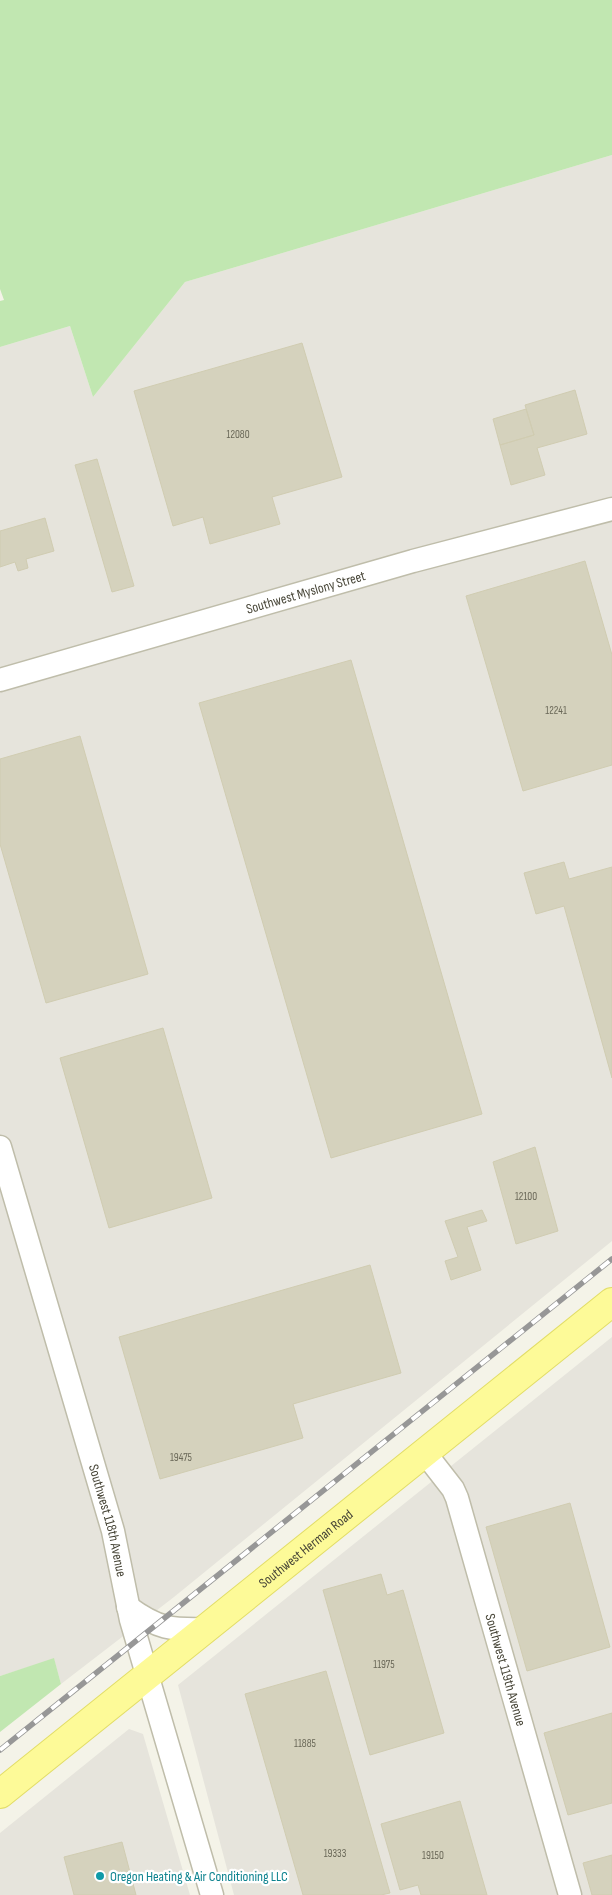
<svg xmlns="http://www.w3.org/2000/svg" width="612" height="1895" font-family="'Sofia Sans Condensed',sans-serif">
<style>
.industrial{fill:#e6e4dc}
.green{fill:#c1e7b1}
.building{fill:#d5d2bd;stroke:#d0ccb1}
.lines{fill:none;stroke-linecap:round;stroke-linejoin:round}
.minor-casing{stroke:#bfbdaa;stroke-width:25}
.major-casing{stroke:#e2dd67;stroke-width:30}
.minor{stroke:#fff;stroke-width:22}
.major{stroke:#fdfa98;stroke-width:28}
.rail-casing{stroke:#979797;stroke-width:5.5}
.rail{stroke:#fff;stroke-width:4;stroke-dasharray:11;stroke-linecap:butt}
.culture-dot{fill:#0f9aa8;stroke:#fff;stroke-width:2}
.labels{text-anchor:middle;stroke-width:4.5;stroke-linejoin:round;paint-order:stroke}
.number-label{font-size:11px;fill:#6a6858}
.street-label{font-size:14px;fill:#474537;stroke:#fff}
.culture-label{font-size:14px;fill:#0d838f;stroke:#fff;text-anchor:start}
</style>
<rect width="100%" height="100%" fill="#f4f3e8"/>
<path class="industrial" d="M612 155V1241L174 1597 61 1684 54 1659 0 1676V347L70 326 93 397 185 282Z
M612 1337V1895H234L178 1685Z
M129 1729 143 1734 190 1895H0V1833Z"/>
<path class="green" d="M0 0H612V155L185 282 93 397 70 326 0 347V301L4 300 0 289Z
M54 1658 61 1684 0 1732V1676Z"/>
<path class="building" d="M302 343 342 477 272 497 280 524 210 544 203 517 173 526 134 391Z
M575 390 587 434 537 448 545 475 511 485 500 445 534 435 525 405Z
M526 409 534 435 500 445 493 419Z
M97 459 134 586 112 592 75 465Z
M45 518 54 551 26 559 28 568 18 571 15 562 0 567V531Z
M585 561 612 655V765L523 791 466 596Z
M351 660 482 1114 331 1158 199 703Z
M80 736 148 974 46 1003 0 844V759Z
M564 862 569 879 612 867V1078L564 906 536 914 524 873Z
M163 1028 212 1198 109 1228 60 1058Z
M535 1147 558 1231 516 1244 493 1162Z
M482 1210 487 1221 467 1227 481 1270 451 1280 445 1261 458 1257 445 1221Z
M370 1265 401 1373 293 1404 303 1438 160 1479 119 1337Z
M570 1503 610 1647 527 1671 486 1527Z
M381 1574 387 1595 403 1590 444 1733 370 1755 323 1590Z
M326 1671 390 1893 381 1895H303L245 1694Z
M612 1713V1803L568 1815 544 1733Z
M460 1801 487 1895H421L418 1885 400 1890 381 1824Z
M122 1842 136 1895H74L64 1857Z
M612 1855V1895H592L583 1863Z"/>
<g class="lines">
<defs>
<g id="minor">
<path id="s1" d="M0 680 413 561 612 509"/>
<path id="s2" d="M0 1147 113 1531 131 1620 212 1895"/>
<path id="s3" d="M425 1453 453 1489 457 1498 570 1895"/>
<path d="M128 1607C158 1629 171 1630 207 1629"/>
</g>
<g id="major">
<path id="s4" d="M0 1794 612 1302"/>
</g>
</defs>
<use href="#minor" class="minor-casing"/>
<use href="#major" class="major-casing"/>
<use href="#minor" class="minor"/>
<use href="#major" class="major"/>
<defs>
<path id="rail" d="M0 1750 612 1259"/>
</defs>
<use href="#rail" class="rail-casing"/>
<use href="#rail" class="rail"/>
</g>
<circle class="culture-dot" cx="100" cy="1876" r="5"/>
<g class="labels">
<g class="number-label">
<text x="238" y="438">12080</text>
<text x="556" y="714">12241</text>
<text x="526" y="1200">12100</text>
<text x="181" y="1461">19475</text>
<text x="384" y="1668">11975</text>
<text x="305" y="1747">11885</text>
<text x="335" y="1857">19333</text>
<text x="433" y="1859">19150</text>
</g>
<g class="street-label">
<text dy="5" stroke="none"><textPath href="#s1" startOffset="318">Southwest Myslony Street</textPath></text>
<text dy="5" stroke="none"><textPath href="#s2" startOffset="389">Southwest 118th Avenue</textPath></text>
<text dy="5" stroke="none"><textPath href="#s4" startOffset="392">Southwest Herman Road</textPath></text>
<text dy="5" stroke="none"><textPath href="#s3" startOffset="234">Southwest 119th Avenue</textPath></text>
</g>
<g class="culture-label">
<text x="110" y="1881">Oregon Heating &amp; Air Conditioning LLC</text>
</g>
</g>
</svg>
